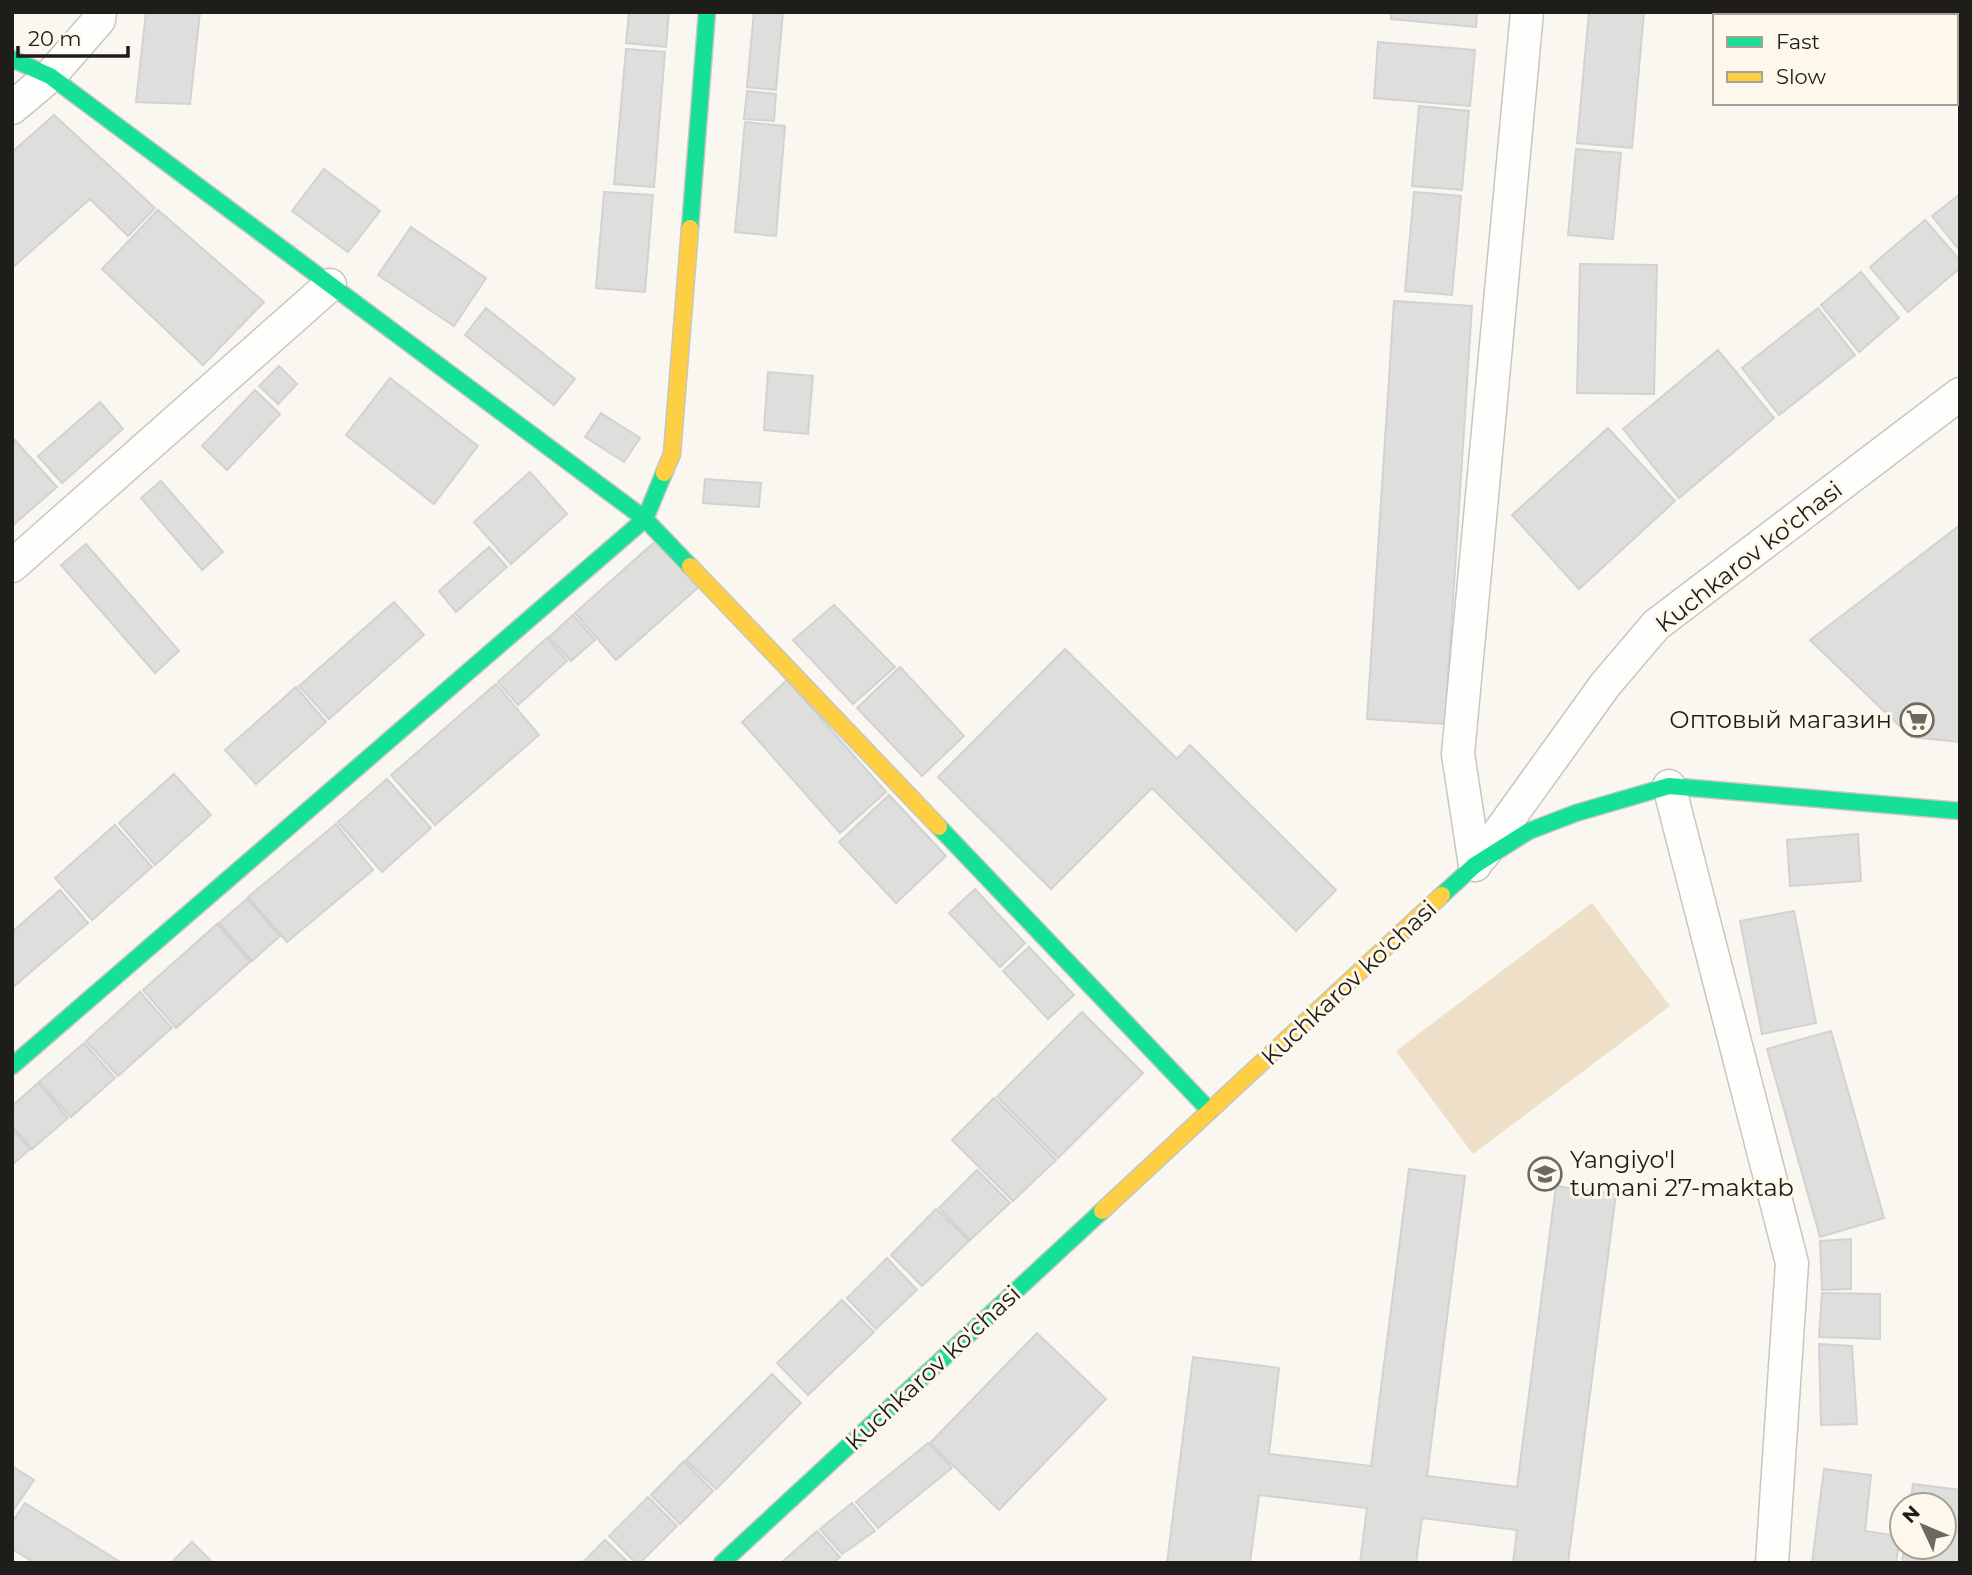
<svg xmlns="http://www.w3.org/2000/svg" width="1972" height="1575" font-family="Montserrat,sans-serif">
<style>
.pitch{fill:#eddfc8}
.building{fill:#dedfdd;stroke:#d1d2d1;stroke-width:2}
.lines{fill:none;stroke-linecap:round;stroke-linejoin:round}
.street-casing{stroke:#c8c6c1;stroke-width:35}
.fast-casing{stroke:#c8c6c1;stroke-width:19}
.slow-casing{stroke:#c8c6c1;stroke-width:19}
.street{stroke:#fefefd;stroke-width:32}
.fast{stroke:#16e098;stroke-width:16}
.slow{stroke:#ffcf43;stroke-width:16}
.labels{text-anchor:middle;stroke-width:6;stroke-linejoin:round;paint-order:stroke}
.street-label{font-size:24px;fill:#1f1d19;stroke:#fef7ec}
.poi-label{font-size:24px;fill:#1f1d19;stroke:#fef7ec;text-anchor:end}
</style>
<rect width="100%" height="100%" fill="#faf6f0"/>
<path class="pitch" d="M1592 903 1670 1006 1473 1154 1396 1051Z"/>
<path class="building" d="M146 12H200L190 104 136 102Z
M629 12H669L666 47 626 43Z
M754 12H783L776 90 747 87Z
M1391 12H1477L1476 27 1391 19Z
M1589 12H1644L1632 148 1577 143Z
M1378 42 1475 50 1470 106 1374 98Z
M626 49 665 52 654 187 614 184Z
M747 91 776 94 774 121 744 119Z
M1419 106 1469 111 1462 190 1412 186Z
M54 115 155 208 128 236 90 199 12 268V152Z
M745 122 785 126 776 236 735 232Z
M1576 149 1621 153 1613 239 1568 235Z
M324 169 380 211 348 252 292 211Z
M604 192 653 195 645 292 596 288Z
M1414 192 1461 196 1452 295 1405 291Z
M1960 194V251L1932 216Z
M158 210 264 302 203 365 102 269Z
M1925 220 1960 260V268L1908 312 1870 267Z
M411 227 486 278 454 326 378 275Z
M1580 264 1657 265 1654 394 1577 393Z
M1861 272 1899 318 1859 352 1821 305Z
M1394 301 1472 306 1445 724 1367 719Z
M486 308 575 379 554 405 465 335Z
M1818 308 1855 355 1779 415 1742 368Z
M1718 350 1774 418 1679 498 1623 429Z
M279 366 297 384 278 404 259 386Z
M768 372 813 376 808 434 764 430Z
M390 378 478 446 434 504 346 435Z
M255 390 280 414 227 470 202 446Z
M100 402 123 429 62 483 38 456Z
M601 413 640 438 624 462 585 437Z
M1608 428 1675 501 1579 589 1512 515Z
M12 437 57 487 12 526Z
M530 472 567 514 511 564 474 522Z
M705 479 761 483 759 507 703 503Z
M161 481 223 552 202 570 141 498Z
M1960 525V742L1911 737 1810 640Z
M659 538 701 585 616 660 575 613Z
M86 544 179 651 155 673 61 565Z
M489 547 507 567 456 612 439 591Z
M394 602 424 635 329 719 299 686Z
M834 605 895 667 853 704 793 640Z
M573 615 595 640 571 661 549 637Z
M547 638 567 661 518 705 498 682Z
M1065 649 1177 759 1190 745 1336 890 1296 931 1152 788 1051 889 938 777Z
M900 667 964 736 922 776 857 708Z
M787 680 886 792 840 833 742 722Z
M496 684 539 735 435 825 391 775Z
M296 687 326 722 256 784 225 750Z
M174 774 211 815 155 865 119 823Z
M387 779 431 828 382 872 338 822Z
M889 795 946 856 896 903 839 842Z
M336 824 373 870 287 942 248 897Z
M115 825 152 867 92 920 55 878Z
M1858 834 1861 881 1790 886 1787 840Z
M975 889 1025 943 1000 967 949 913Z
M60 890 88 923 12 988V932Z
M247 899 280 936 252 961 219 923Z
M1794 911 1816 1023 1762 1034 1740 921Z
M217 924 250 962 176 1028 143 990Z
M1029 947 1074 995 1048 1019 1003 971Z
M140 992 172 1028 118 1076 86 1041Z
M1082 1012 1143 1073 1058 1158 997 1097Z
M1831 1031 1884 1218 1820 1237 1767 1049Z
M84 1043 115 1078 71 1117 39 1082Z
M38 1083 68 1118 32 1149 12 1126V1106Z
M994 1098 1056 1160 1013 1201 952 1140Z
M12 1129 30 1149 12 1165Z
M1409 1169 1465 1176 1427 1476 1517 1487 1556 1186 1616 1194 1568 1563H1513L1517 1530 1422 1518 1416 1563H1360L1367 1508 1259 1495 1250 1563H1167L1193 1357 1279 1368 1269 1454 1371 1466Z
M977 1170 1010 1203 970 1240 939 1208Z
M936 1209 969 1241 922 1286 891 1255Z
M1851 1239V1289L1822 1290 1820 1241Z
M887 1258 917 1290 876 1329 847 1298Z
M1822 1293 1880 1294V1339L1819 1337Z
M842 1300 874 1332 808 1395 777 1363Z
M1037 1333 1106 1399 999 1510 930 1443Z
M1819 1344 1852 1346 1857 1424 1821 1425Z
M772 1374 801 1403 716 1489 686 1460Z
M928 1443 952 1468 878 1528 856 1502Z
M684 1461 713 1491 680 1524 651 1495Z
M12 1466 34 1480 12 1512Z
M1824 1469 1871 1475 1865 1531 1900 1536 1896 1563H1812Z
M1913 1484 1960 1490V1563H1902L1904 1547H1944V1505H1910Z
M648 1497 677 1526 640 1563H636L609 1536Z
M25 1503 122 1563H35L12 1549V1522Z
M852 1503 875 1531 842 1554 820 1529Z
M817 1531 840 1557 833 1563H781Z
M605 1540 629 1563H582Z
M192 1542 213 1563H171Z"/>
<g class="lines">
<defs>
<path id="street" d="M12 108 50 76 99 20 100 12
M12 566 330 285
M1669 786 1792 1263 1772 1563
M1482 856 1605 685 1656 625 1960 394
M1475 865 1458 754 1527 12"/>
<path id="fast" d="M12 59 50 76 645 519 690 566
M690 228 707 12
M939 827 1210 1111
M1442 895 1475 865 1529 831 1576 813 1669 786 1960 811
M12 1066 645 519 664 473
M722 1563 1102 1211"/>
<path id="slow" d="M664 473 672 454 690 228
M690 566 939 827
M1102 1211 1442 895"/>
</defs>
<use href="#street" class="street-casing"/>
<use href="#fast" class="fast-casing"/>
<use href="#slow" class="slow-casing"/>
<use href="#street" class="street"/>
<use href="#fast" class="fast"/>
<use href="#slow" class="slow"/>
</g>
<defs>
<symbol id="supermarket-ring" viewBox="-11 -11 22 22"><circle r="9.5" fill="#fef7ec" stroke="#6c6964" stroke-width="1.5"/><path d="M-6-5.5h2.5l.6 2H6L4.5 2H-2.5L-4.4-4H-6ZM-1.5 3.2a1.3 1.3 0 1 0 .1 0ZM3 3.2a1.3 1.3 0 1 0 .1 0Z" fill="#6c6964"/></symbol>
<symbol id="school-ring" viewBox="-11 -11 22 22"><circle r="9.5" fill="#fef7ec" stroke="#6c6964" stroke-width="1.5"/><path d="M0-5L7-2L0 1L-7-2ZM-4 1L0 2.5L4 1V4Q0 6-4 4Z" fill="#6c6964"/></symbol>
</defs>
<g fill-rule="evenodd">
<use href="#supermarket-ring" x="1898" y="701" width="38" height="38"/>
<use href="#school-ring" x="1526" y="1155" width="38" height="38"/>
</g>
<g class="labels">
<g class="street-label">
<text transform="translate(1749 557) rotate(-38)" y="8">Kuchkarov ko'chasi</text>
<text transform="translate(1349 983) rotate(-43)" y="8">Kuchkarov ko'chasi</text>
<text transform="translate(933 1368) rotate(-43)" y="8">Kuchkarov ko'chasi</text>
</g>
<g class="poi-label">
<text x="1892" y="728">Оптовый магазин</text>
<text x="1570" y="1168" text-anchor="start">Yangiyo'l<tspan x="1570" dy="28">tumani 27-maktab</tspan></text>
</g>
</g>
<rect width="1972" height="1575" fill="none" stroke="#1f1d19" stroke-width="28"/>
<rect x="1713" y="14" width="245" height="91" fill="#fef7ec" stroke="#a5a098" stroke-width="2"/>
<rect x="1727" y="37" width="35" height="10" fill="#16e098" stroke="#a5a098" stroke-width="2"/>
<text x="1776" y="49" font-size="21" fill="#1f1d19">Fast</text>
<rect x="1727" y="72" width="35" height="10" fill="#ffcf43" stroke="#a5a098" stroke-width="2"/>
<text x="1776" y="84" font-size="21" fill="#1f1d19">Slow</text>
<g transform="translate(1923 1526) rotate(314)"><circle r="33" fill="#fef7ec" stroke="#a5a098" stroke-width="2"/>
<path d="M0-5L12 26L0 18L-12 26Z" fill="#6c6964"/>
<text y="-10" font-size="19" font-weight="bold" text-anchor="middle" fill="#1f1d19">N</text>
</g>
<path d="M18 46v10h110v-10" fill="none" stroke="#1f1d19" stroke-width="3.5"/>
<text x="28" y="46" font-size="21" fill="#1f1d19" stroke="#fef7ec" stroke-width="5" paint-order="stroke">20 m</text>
</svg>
